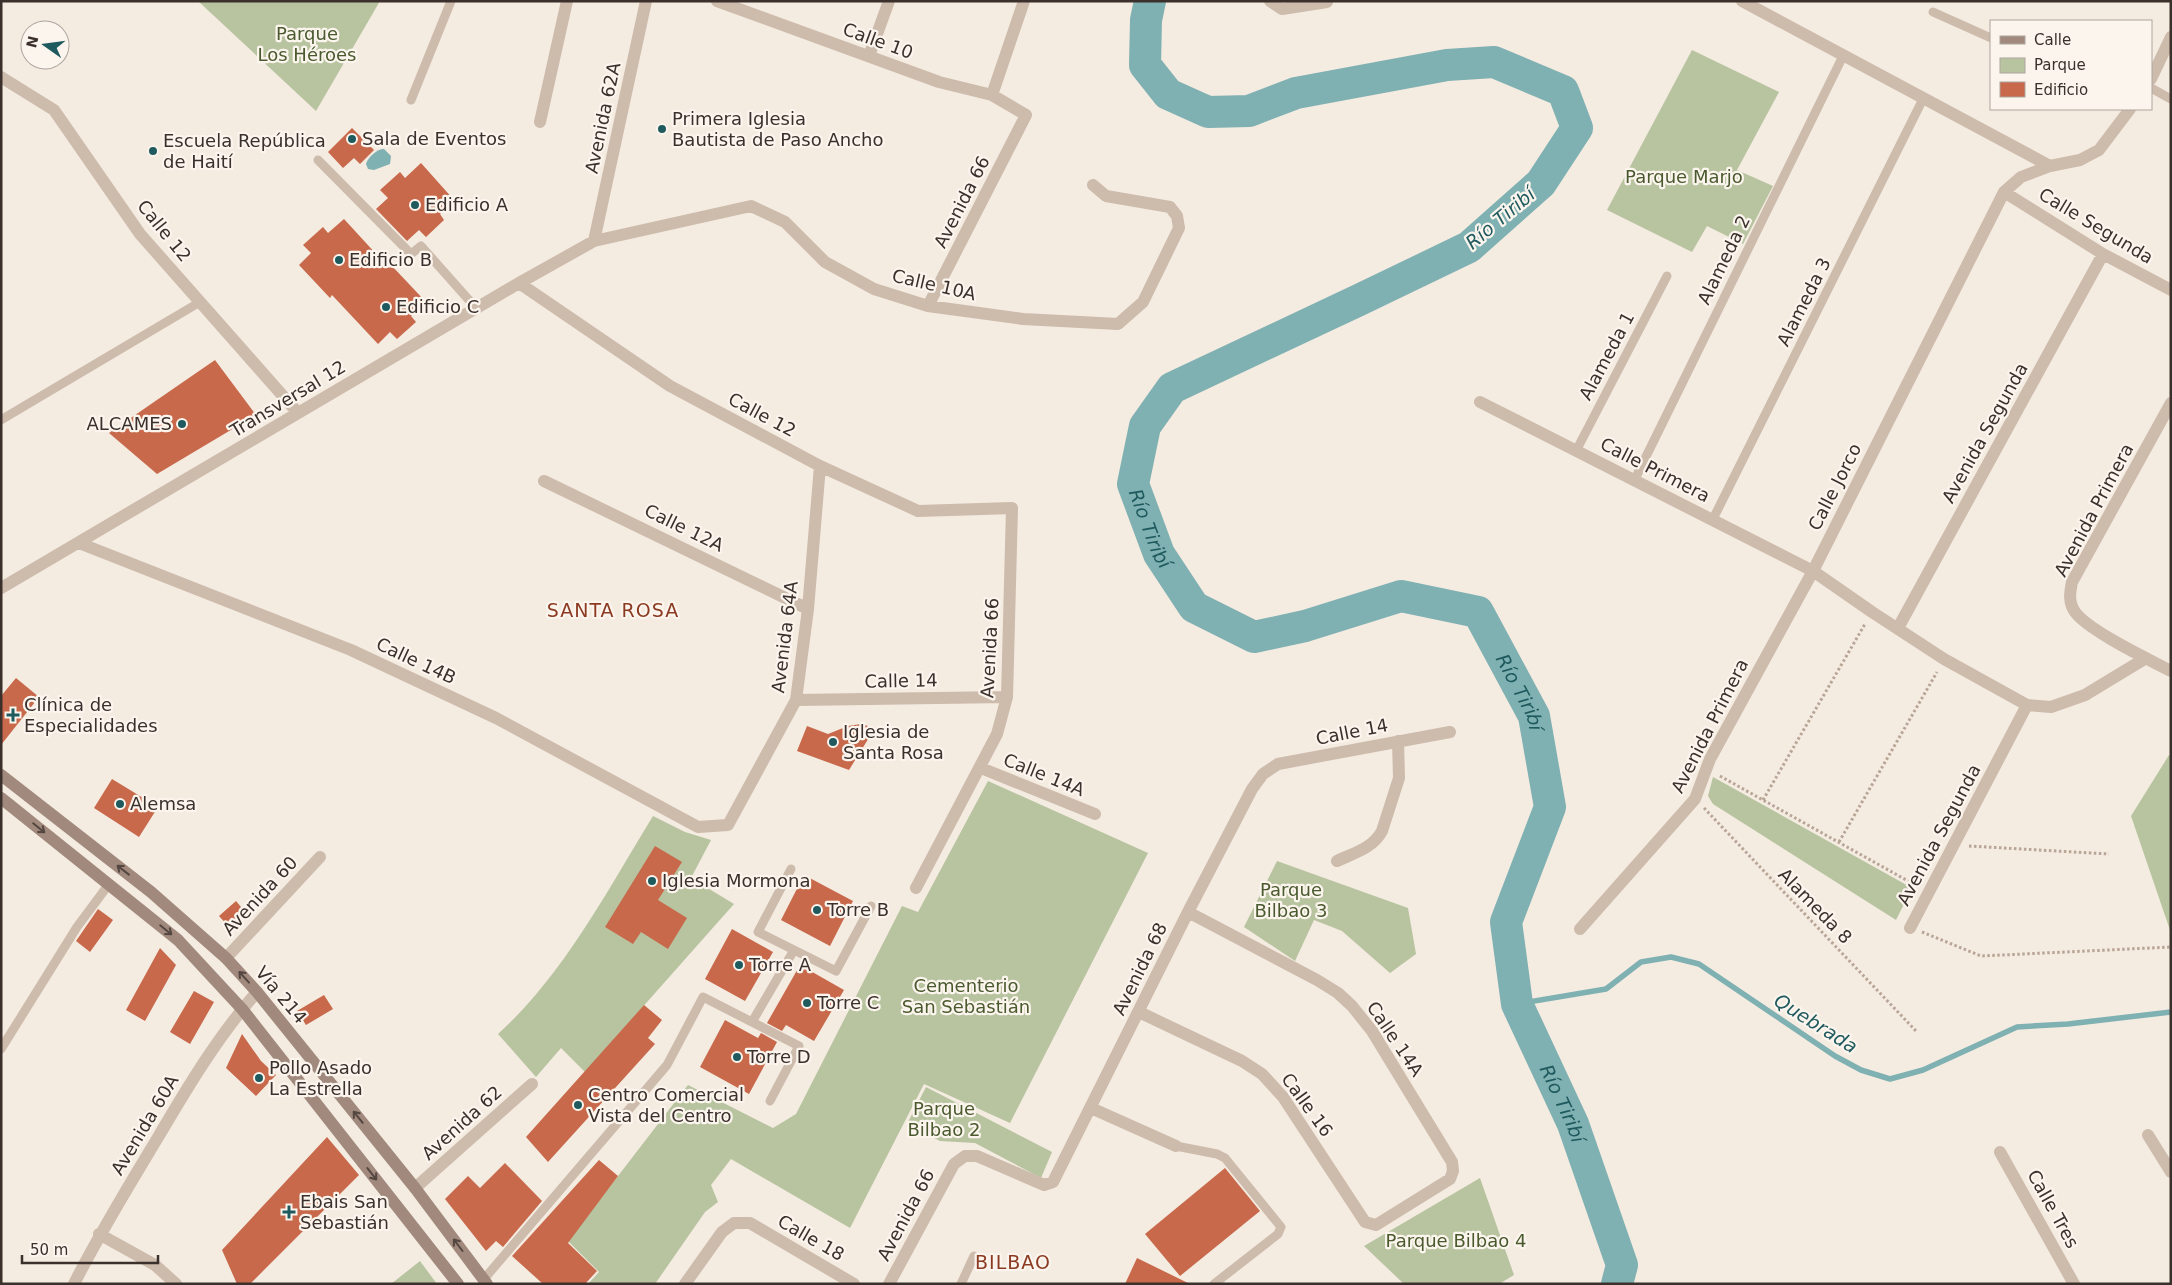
<svg xmlns="http://www.w3.org/2000/svg" width="2172" height="1285" font-family="'DejaVu Sans',sans-serif">
<style>
.green{fill:#b8c4a0}
.water{fill:#7fb0b2}
.lines{fill:none;stroke-linecap:round;stroke-linejoin:round}
.stream{stroke:#7fb0b2;stroke-width:5.5}
.river{stroke:#7fb0b2;stroke-width:32}
.building{fill:#c8694b}
.path{stroke:#b9a596;stroke-width:3;stroke-dasharray:2.5 2.5;stroke-linecap:butt}
.lane{stroke:#cdbbac;stroke-width:9}
.street{stroke:#cdbbac;stroke-width:12}
.secondary{stroke:#a18a7d;stroke-width:12}
.oneway{stroke:#544640}
.poi-dot{fill:#1f5a5e;stroke:#fbf5ee;stroke-width:2}
.labels{text-anchor:middle;stroke-width:4.5;stroke-linejoin:round;paint-order:stroke}
.park-label{font-size:18px;fill:#4a5a2e;stroke:#fbf5ee}
.street-label{font-size:18px;fill:#3b302b;stroke:#fbf5ee}
.poi-label{font-size:18px;fill:#3b302b;stroke:#fbf5ee;text-anchor:start}
.water-label{font-size:19px;font-style:italic;fill:#1f5a5e;stroke:#fbf5ee}
.neighbourhood-label{font-size:19px;letter-spacing:1px;fill:#8c3b22;stroke:#fbf5ee}
</style>
<rect width="100%" height="100%" fill="#f4ebe1"/>
<path class="green" d="M198 1H380L316 111Z
M1692 50 1779 92 1737 170 1773 186 1743 244 1707 226 1692 252 1607 210Z
M2169 755 2171 756V933L2131 816Z
M1713 777 1912 888 1896 920 1713 804 1708 796Z
M988 781 1148 853 1010 1123 924 1084 850 1228 731 1159 711 1185 718 1202 705 1212 655 1284H588L599 1272 568 1241 688 1085 773 1128 796 1114 902 906 918 912Z
M653 816 685 832 711 840 691 878 734 904 585 1072 561 1048 536 1077 498 1034C564 974 607 891 653 816Z
M1277 861 1408 908 1416 954 1390 973 1342 931 1314 920 1295 961 1244 927Z
M926 1087 1052 1152 1041 1178 975 1143 940 1141 907 1124Z
M1480 1178 1514 1275 1499 1284H1404L1364 1246Z
M420 1261 437 1284H391Z"/>
<path class="water" d="M384 149 391 156 390 164 374 170 368 169 366 164C368 157 377 149 384 149Z"/>
<g class="lines">
<path class="stream" d="M1517 1004 1606 989 1641 962 1671 957 1699 964 1835 1056 1861 1070 1890 1079 1923 1070 2017 1027 2068 1024 2171 1012"/>
<path class="river" id="s1" d="M1150 1 1146 20 1145 65 1168 94 1208 112 1249 111 1296 93 1447 65 1494 62 1563 91 1577 128 1541 183 1469 247 1359 300 1172 388 1145 426 1133 484 1159 554 1194 607 1254 637 1305 626 1401 596 1478 612 1534 716 1550 807 1506 922 1517 1004 1573 1124 1622 1265 1617 1284"/>
</g>
<path class="building" d="M352 128 374 150 360 164 354 158 343 168 328 152Z
M421 163 454 200 440 214 444 220 426 237 419 230 407 241 376 209 388 198 380 190 400 172 405 178Z
M344 219 389 268 392 266 426 302 411 316 416 322 397 339 390 332 378 344 332 295 330 298 299 265 311 253 303 245 323 227 328 233Z
M215 360 256 415 157 474 109 433Z
M16 678 39 697 1 745V696Z
M861 724 875 728 849 770 797 751 807 726 828 734 848 726Z
M112 779 158 807 139 837 94 808Z
M655 846 682 862 658 900 687 918 668 949 641 932 633 944 605 927Z
M804 875 853 901 830 946 781 920Z
M236 901 246 913 230 928 219 916Z
M98 909 113 920 90 952 76 941Z
M732 929 773 952 745 1001 705 979Z
M160 948 176 965 145 1021 126 1010Z
M800 965 844 990 814 1041 786 1025 782 1031 767 1023Z
M194 991 214 1002 190 1044 170 1032Z
M324 995 333 1009 306 1025 297 1011Z
M644 1005 662 1020 648 1038 655 1044 548 1162 526 1137Z
M725 1020 758 1038 761 1033 777 1042 749 1094 700 1067Z
M242 1034 261 1061 276 1075 256 1096 226 1068Z
M327 1137 359 1175 250 1284H237L222 1250Z
M599 1160 618 1176 568 1243 597 1271 585 1284H543L512 1256Z
M505 1163 542 1201 503 1247 496 1241 486 1251 445 1199 468 1176 480 1188Z
M1225 1168 1260 1211 1180 1276 1145 1234Z
M1137 1258 1190 1284H1125Z"/>
<g class="lines">
<path class="path" d="M1720 776 1917 886
M1763 800 1865 624
M1704 808 1916 1031
M1839 842 1937 672
M1969 846 2109 854
M1922 932 1981 956 2171 947"/>
<path class="lane" d="M1933 12 1991 38
M2151 88 2171 99
M411 100 451 1
M318 160 411 254 421 246 476 308
M1 420 200 302
M1576 451 1667 276
M1635 479 1843 56
M1713 519 1923 99
M791 869 758 932 794 950
M752 1022 794 950 836 971 871 906
M1 1049 77 927 109 884
M1176 1146 1217 1154 1225 1158 1281 1227 1278 1234 1214 1284
M484 1279 667 1065 703 997 799 1046 770 1101
M961 1284 974 1256"/>
<path class="street" d="M717 1 939 82 992 95 1026 115 928 306
M1270 1 1282 9 1327 2
M1742 1 2050 166
M869 56 889 1
M1 77 54 110 140 234 298 413
M2151 79 2171 37
M992 95 1024 1
M2130 109 2099 150 2080 160 2050 166 2021 177 2004 192 1813 571 1872 612 1944 659 2027 705 2051 707 2085 695 2146 658
M540 122 567 1
M2004 192 2103 254 2171 290
M594 241 646 1
M519 283 670 386 820 466 918 511 1012 508 1007 697 997 734 916 888
M1480 402 1813 571 1710 759 1695 799 1580 929
M2171 403 2072 582C2070 592 2068 602 2075 612 2089 631 2148 659 2171 671
M544 481 808 609
M79 543 351 650 496 718 698 827 728 825 796 700 808 609 820 466
M1 588 519 283 594 241 751 206 785 222 825 262 874 289 928 306 1023 319 1118 324 1143 302 1179 228 1177 216 1170 207 1106 196 1093 185
M1898 628 2103 254
M796 700 1007 697
M981 768 1095 814
M1337 861C1354 853 1373 848 1382 831L1399 778 1398 741
M1910 928 2027 705
M226 958 320 857
M1139 1012 1242 1061 1262 1074 1283 1097 1365 1222 1376 1225 1450 1179 1453 1171 1452 1162 1372 1031 1352 1006 1338 993 1317 980 1188 912
M1091 1108 1176 1146
M2148 1135 2171 1172
M2000 1152 2074 1284
M415 1188 532 1084
M99 1234 155 1265 176 1284
M74 1284C99 1234 128 1187 157 1139 187 1088 218 1036 257 992
M685 1284 722 1232 734 1223H750L854 1284
M889 1284 954 1164 965 1156H977L1044 1185 1053 1182 1188 912 1252 789 1263 774 1278 764 1450 732"/>
<path class="secondary" d="M1 775 151 892 226 958 257 992 415 1188 487 1284
M1 798 178 940 242 1009 458 1284"/>
</g>
<defs><path id="oneway-shaft" d="M-6 0H5M1.5-3L5.5 0L1.5 3" fill="none" stroke-width="1.6" stroke-linecap="round" stroke-linejoin="round" transform="scale(1.25)"/></defs>
<g class="oneway">
<use href="#oneway-shaft" transform="translate(39 828) rotate(39)"/>
<use href="#oneway-shaft" transform="translate(123 870) rotate(-142)"/>
<use href="#oneway-shaft" transform="translate(166 930) rotate(39)"/>
<use href="#oneway-shaft" transform="translate(244 977) rotate(-132)"/>
<use href="#oneway-shaft" transform="translate(358 1117) rotate(-129)"/>
<use href="#oneway-shaft" transform="translate(372 1174) rotate(52)"/>
<use href="#oneway-shaft" transform="translate(458 1245) rotate(-127)"/>
</g>
<g class="poi-dot">
<circle cx="662" cy="129" r="5"/>
<circle cx="352" cy="139" r="5"/>
<circle cx="153" cy="151" r="5"/>
<circle cx="415" cy="205" r="5"/>
<circle cx="339" cy="260" r="5"/>
<circle cx="386" cy="307" r="5"/>
<circle cx="182" cy="424" r="5"/>
<path d="M10.5 707.5h5v5h5v5h-5v5h-5v-5h-5v-5h5z"/>
<circle cx="833" cy="742" r="5"/>
<circle cx="120" cy="804" r="5"/>
<circle cx="652" cy="881" r="5"/>
<circle cx="817" cy="910" r="5"/>
<circle cx="739" cy="965" r="5"/>
<circle cx="807" cy="1003" r="5"/>
<circle cx="737" cy="1057" r="5"/>
<circle cx="259" cy="1078" r="5"/>
<circle cx="578" cy="1105" r="5"/>
<path d="M286.5 1204.5h5v5h5v5h-5v5h-5v-5h-5v-5h5z"/>
</g>
<g class="labels">
<g class="park-label">
<text x="307" y="40">Parque<tspan x="307" dy="21">Los Héroes</tspan></text>
<text x="1684" y="183">Parque Marjo</text>
<text x="1291" y="896">Parque<tspan x="1291" dy="21">Bilbao 3</tspan></text>
<text x="966" y="992">Cementerio<tspan x="966" dy="21">San Sebastián</tspan></text>
<text x="944" y="1115">Parque<tspan x="944" dy="21">Bilbao 2</tspan></text>
<text x="1456" y="1247">Parque Bilbao 4</text>
</g>
<g class="street-label">
<text transform="translate(878 41) rotate(20)" y="6">Calle 10</text>
<text transform="translate(603 118) rotate(-78)" y="6">Avenida 62A</text>
<text transform="translate(962 202) rotate(-63)" y="6">Avenida 66</text>
<text transform="translate(2096 226) rotate(31)" y="6">Calle Segunda</text>
<text transform="translate(164 231) rotate(51)" y="6">Calle 12</text>
<text transform="translate(1724 260) rotate(-64)" y="6">Alameda 2</text>
<text transform="translate(934 285) rotate(13)" y="6">Calle 10A</text>
<text transform="translate(1804 302) rotate(-63)" y="6">Alameda 3</text>
<text transform="translate(1607 356) rotate(-62)" y="6">Alameda 1</text>
<text transform="translate(288 399) rotate(-31)" y="6">Transversal 12</text>
<text transform="translate(762 415) rotate(28)" y="6">Calle 12</text>
<text transform="translate(1985 433) rotate(-61)" y="6">Avenida Segunda</text>
<text transform="translate(1655 470) rotate(27)" y="6">Calle Primera</text>
<text transform="translate(1835 487) rotate(-63)" y="6">Calle Jorco</text>
<text transform="translate(2094 510) rotate(-62)" y="6">Avenida Primera</text>
<text transform="translate(684 528) rotate(26)" y="6">Calle 12A</text>
<text transform="translate(785 637) rotate(-83)" y="6">Avenida 64A</text>
<text transform="translate(990 648) rotate(-87)" y="6">Avenida 66</text>
<text transform="translate(416 661) rotate(25)" y="6">Calle 14B</text>
<text transform="translate(901 681) rotate(-1)" y="6">Calle 14</text>
<text transform="translate(1710 726) rotate(-63)" y="6">Avenida Primera</text>
<text transform="translate(1352 732) rotate(-11)" y="6">Calle 14</text>
<text transform="translate(1044 775) rotate(22)" y="6">Calle 14A</text>
<text transform="translate(1939 835) rotate(-62)" y="6">Avenida Segunda</text>
<text transform="translate(260 896) rotate(-47)" y="6">Avenida 60</text>
<text transform="translate(1815 906) rotate(46)" y="6">Alameda 8</text>
<text transform="translate(1140 969) rotate(-64)" y="6">Avenida 68</text>
<text transform="translate(281 995) rotate(50)" y="6">Vía 214</text>
<text transform="translate(1395 1039) rotate(56)" y="6">Calle 14A</text>
<text transform="translate(1307 1105) rotate(54)" y="6">Calle 16</text>
<text transform="translate(462 1123) rotate(-42)" y="6">Avenida 62</text>
<text transform="translate(145 1125) rotate(-59)" y="6">Avenida 60A</text>
<text transform="translate(2053 1209) rotate(61)" y="6">Calle Tres</text>
<text transform="translate(906 1215) rotate(-62)" y="6">Avenida 66</text>
<text transform="translate(811 1238) rotate(30)" y="6">Calle 18</text>
</g>
<g class="poi-label">
<text x="672" y="125">Primera Iglesia<tspan x="672" dy="21">Bautista de Paso Ancho</tspan></text>
<text x="362" y="145">Sala de Eventos</text>
<text x="163" y="147">Escuela República<tspan x="163" dy="21">de Haití</tspan></text>
<text x="425" y="211">Edificio A</text>
<text x="349" y="266">Edificio B</text>
<text x="396" y="313">Edificio C</text>
<text x="172" y="430" text-anchor="end">ALCAMES</text>
<text x="24" y="711">Clínica de<tspan x="24" dy="21">Especialidades</tspan></text>
<text x="843" y="738">Iglesia de<tspan x="843" dy="21">Santa Rosa</tspan></text>
<text x="130" y="810">Alemsa</text>
<text x="662" y="887">Iglesia Mormona</text>
<text x="827" y="916">Torre B</text>
<text x="749" y="971">Torre A</text>
<text x="817" y="1009">Torre C</text>
<text x="747" y="1063">Torre D</text>
<text x="269" y="1074">Pollo Asado<tspan x="269" dy="21">La Estrella</tspan></text>
<text x="588" y="1101">Centro Comercial<tspan x="588" dy="21">Vista del Centro</tspan></text>
<text x="300" y="1208">Ebais San<tspan x="300" dy="21">Sebastián</tspan></text>
</g>
<g class="water-label">
<text transform="translate(1500 218) rotate(-40)" y="7">Río Tiribí</text>
<text dy="7" stroke="none"><textPath href="#s1" startOffset="1196">Río Tiribí</textPath></text>
<text dy="7" stroke="none"><textPath href="#s1" startOffset="1676">Río Tiribí</textPath></text>
<text transform="translate(1816 1023) rotate(32)" y="7">Quebrada</text>
<text dy="7" stroke="none"><textPath href="#s1" startOffset="2111">Río Tiribí</textPath></text>
</g>
<g class="neighbourhood-label">
<text x="613" y="617">SANTA ROSA</text>
<text x="1013" y="1269">BILBAO</text>
</g>
</g>
<rect width="2172" height="1285" fill="none" stroke="#3b302b" stroke-width="5"/>
<rect x="1990" y="20" width="162" height="90" fill="#fbf5ee" stroke="#aea6a0"/>
<rect x="2000" y="36" width="25" height="8" fill="#a18a7d" stroke="#aea6a0"/>
<text x="2034" y="45" font-size="15" fill="#3b302b">Calle</text>
<rect x="2000" y="58" width="25" height="15" fill="#b8c4a0" stroke="#aea6a0"/>
<text x="2034" y="70" font-size="15" fill="#3b302b">Parque</text>
<rect x="2000" y="82" width="25" height="15" fill="#c8694b" stroke="#aea6a0"/>
<text x="2034" y="95" font-size="15" fill="#3b302b">Edificio</text>
<g transform="translate(45 45) rotate(284)"><circle r="24" fill="#fbf5ee" stroke="#aea6a0"/>
<path d="M0-4L9 19L0 12L-9 19Z" fill="#1f5a5e"/>
<text y="-8" font-size="14" font-weight="bold" text-anchor="middle" fill="#3b302b">N</text>
</g>
<path d="M22 1255v8h136v-8" fill="none" stroke="#3b302b" stroke-width="2.5"/>
<text x="30" y="1255" font-size="15" fill="#3b302b" stroke="#fbf5ee" stroke-width="4" paint-order="stroke">50 m</text>
</svg>
